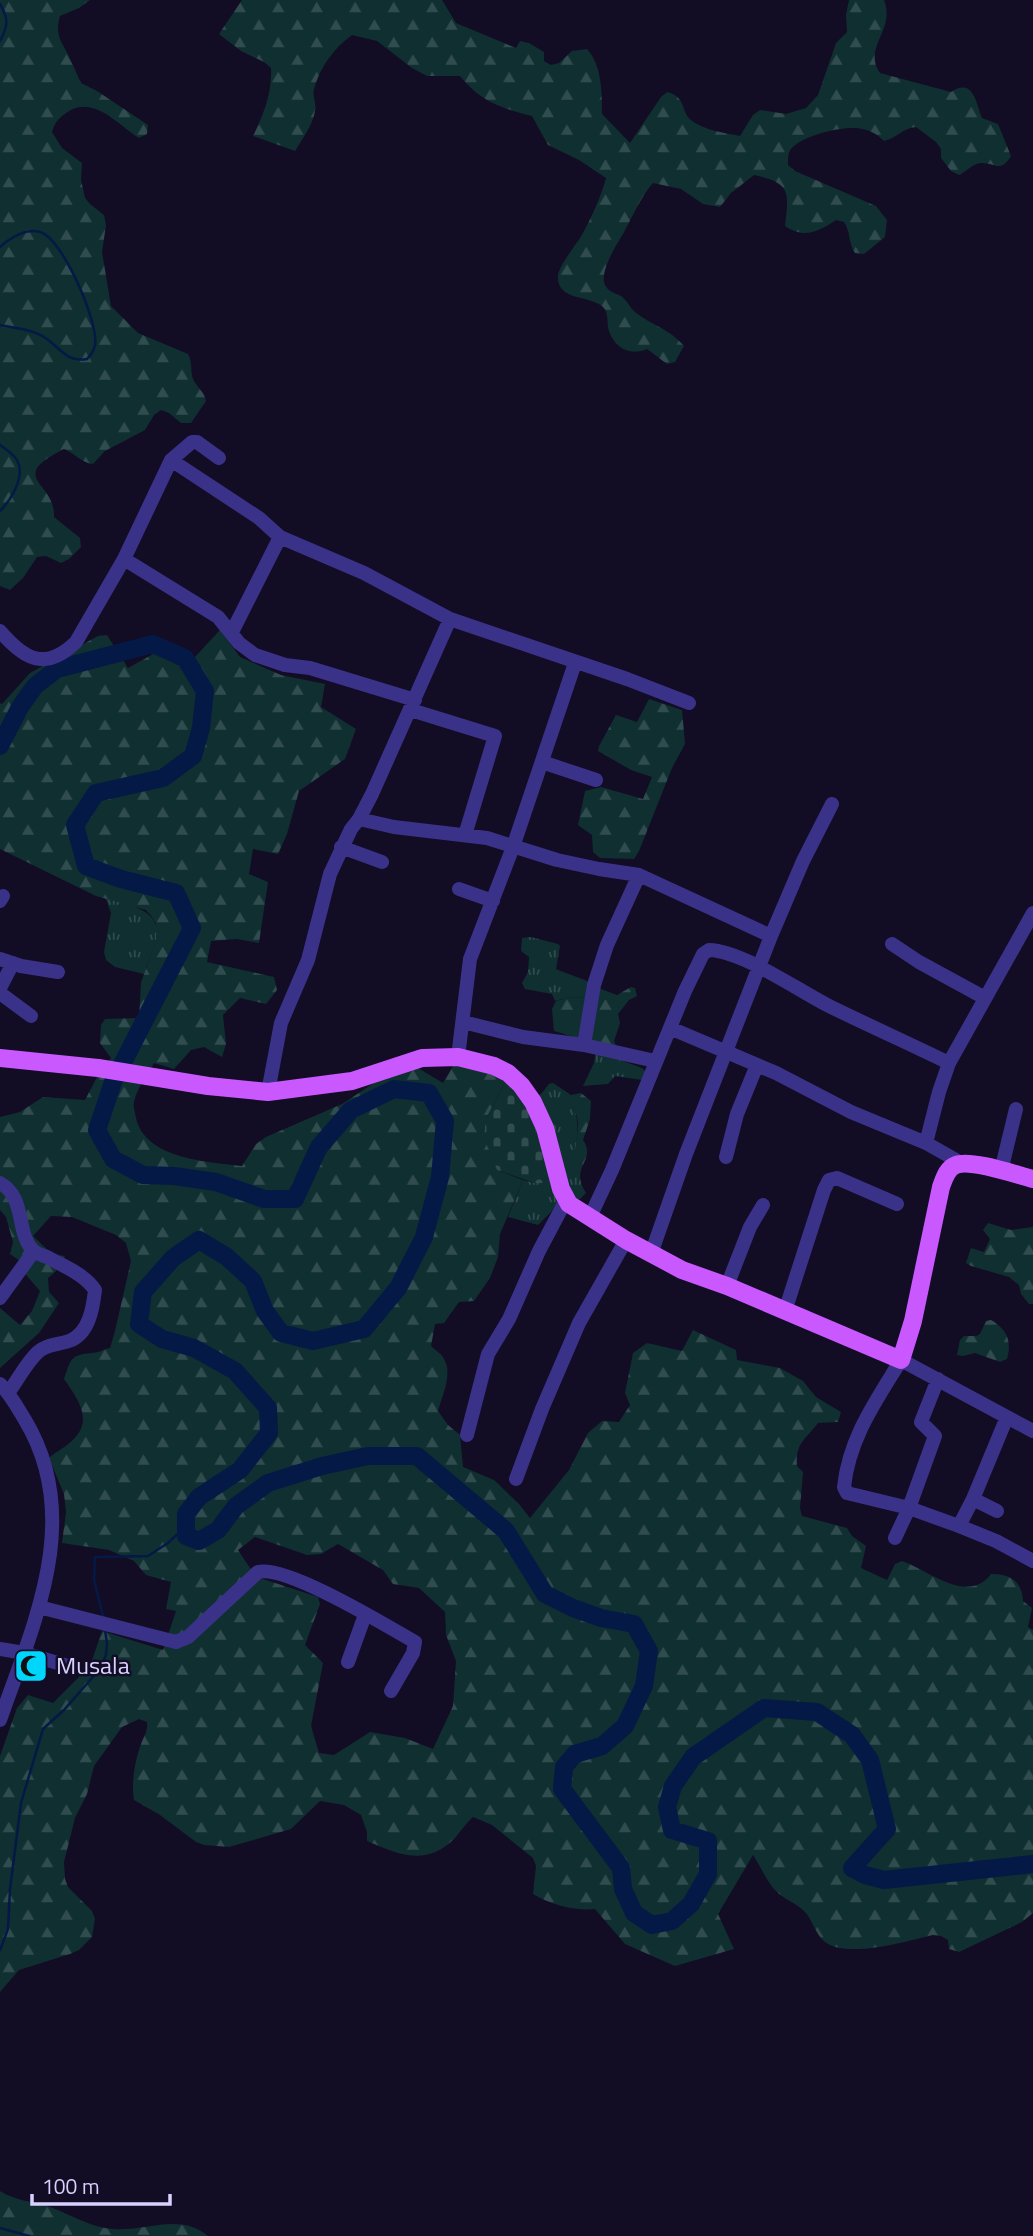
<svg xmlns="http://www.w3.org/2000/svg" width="1033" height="2236" font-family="'Titillium Web',sans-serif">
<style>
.grass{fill:url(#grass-tufts)}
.forest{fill:url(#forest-firs);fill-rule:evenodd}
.cemetery{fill:url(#cemetery-stones)}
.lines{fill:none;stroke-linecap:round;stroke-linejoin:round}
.stream{stroke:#051946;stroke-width:2.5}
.river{stroke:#051946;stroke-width:18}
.minor{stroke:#3a3289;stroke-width:14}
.major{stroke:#c958ff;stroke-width:18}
.labels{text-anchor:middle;stroke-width:5;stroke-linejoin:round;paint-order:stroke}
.poi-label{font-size:24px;fill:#d8d1ff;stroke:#120c25;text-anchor:start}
</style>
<defs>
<pattern id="grass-tufts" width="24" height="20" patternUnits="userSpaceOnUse" patternTransform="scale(1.75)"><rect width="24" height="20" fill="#0f2f30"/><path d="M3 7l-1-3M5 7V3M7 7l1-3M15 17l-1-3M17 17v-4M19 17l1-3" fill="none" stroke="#314c4f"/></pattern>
<pattern id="forest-firs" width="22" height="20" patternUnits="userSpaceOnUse" patternTransform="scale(1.75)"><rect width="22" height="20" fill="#0f2f30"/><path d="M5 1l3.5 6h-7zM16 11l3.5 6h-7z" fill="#314c4f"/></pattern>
<pattern id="cemetery-stones" width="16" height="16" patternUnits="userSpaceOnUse" patternTransform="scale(1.75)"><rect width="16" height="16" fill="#0f2f30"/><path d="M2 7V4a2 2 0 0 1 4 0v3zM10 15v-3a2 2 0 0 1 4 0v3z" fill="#314c4f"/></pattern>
</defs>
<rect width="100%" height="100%" fill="#120c25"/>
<path class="grass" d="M105 897C128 906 164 908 156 942 153 953 147 963 144 974L115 967 106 960 104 952 111 913Z
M531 937 558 944 560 946 556 969C572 976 587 979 601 989L586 998 570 997 555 1001 552 994 525 989 522 983 528 972 529 957 521 951 522 938Z
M596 1051 642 1068 646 1072 642 1080 615 1076 608 1084 583 1086 594 1063Z
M553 1083 571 1095C570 1106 577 1111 577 1122 578 1134 576 1146 575 1157L583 1165C578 1176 580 1183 586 1193L580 1199H560L551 1212 538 1225 508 1217 523 1180 534 1183 527 1101 541 1094 549 1084Z"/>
<path class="forest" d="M0 0H90L79 8 60 16C54 38 63 42 71 61 75 68 77 76 81 83L97 91 148 125 147 134 139 138C118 125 95 96 69 111 60 117 55 121 52 132L62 148 82 163 81 180 85 198 90 204 104 215 106 225 102 252 111 306 138 333 188 354C193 363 190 371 193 379 197 388 204 391 206 401L191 423H181L169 413 161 410 154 415 145 430 105 451 93 464C81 463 75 453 64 449 5 479 56 481 54 517L80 538 81 547 69 559 61 563 46 556 37 557 23 578 10 590 0 586Z
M242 0H442L456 23 516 48 520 41 529 43 544 52V61L551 65 559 63 572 51 587 49C602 65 602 93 602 114L630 143 661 97 667 92C687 97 680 111 691 120 703 130 725 133 740 136L753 115 760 110 786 114 806 108 818 95 836 43 847 32 846 15 849 0H884C896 31 862 47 880 73L951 92C973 77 976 102 982 118L998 124 1011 156C1000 174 995 162 980 163 972 164 966 172 959 175L951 171 941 158V149L936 142 916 127C903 128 897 138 884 141 876 133 866 128 854 128 839 127 801 136 791 149 788 153 788 159 788 165L795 171 876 206 887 220 885 237 864 254 855 253C848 243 851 232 844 222L836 220C818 232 804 239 785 226 789 191 791 183 754 175L731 193 720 207 703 204 681 189 653 183C641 196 632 218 623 234 616 245 596 277 607 288 610 292 617 294 621 296 627 300 630 308 635 312 651 325 670 329 684 346L675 362 667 364 647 349C631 356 615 349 609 331 606 323 610 313 602 306 588 295 556 301 558 275 560 264 577 244 583 233 592 216 601 197 606 178L579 160 548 145 532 116C501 108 481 102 460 76H427L412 68 377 41 352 35C334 48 320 67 314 89 312 96 317 104 315 111 313 125 302 139 295 151L253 136C264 113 272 94 271 68L264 62 241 51 219 34Z
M220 630 240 657 281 675 325 684 321 707 356 729 345 759 299 791 287 834 278 854 253 849 249 874 268 882 259 943 237 939 211 941 207 962 274 977 277 990 266 1004 240 998 223 1015 226 1044 222 1057 204 1047 191 1050 174 1069 154 1063C147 1075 137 1088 134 1102 133 1107 135 1112 136 1118 145 1159 208 1162 242 1166L256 1144 266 1137 342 1104 374 1083 418 1068 443 1083 453 1066C471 1064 490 1072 505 1082L486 1119 497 1170 523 1180 500 1234 498 1257 490 1278 474 1301 459 1302 444 1323 435 1324 431 1346C435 1350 442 1354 444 1359 453 1374 442 1396 438 1411L448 1425 460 1435 463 1467 494 1480 519 1504 530 1518 569 1470 588 1433 602 1421 619 1422 630 1405 625 1393 633 1353 647 1343 682 1351 693 1330 736 1350 737 1360 780 1368 803 1381 816 1397 841 1412 838 1422 818 1423C806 1439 795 1443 797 1466L803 1472 800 1508 802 1516 847 1528 852 1536 866 1546 861 1568 887 1580 895 1564 902 1561C930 1571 968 1605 991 1574 1010 1574 1022 1581 1023 1601L1032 1608 1028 1627 1033 1630V1913L1022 1922 959 1952 949 1949 948 1940 941 1936 933 1935C908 1941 847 1959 825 1942 815 1934 813 1920 804 1911 796 1903 784 1899 777 1892 768 1884 760 1865 753 1855L718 1914 734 1949 675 1966 625 1944 595 1909C573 1911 552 1905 533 1894L536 1866 533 1858 492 1825 473 1817C466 1823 461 1831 455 1838 427 1867 399 1855 367 1841V1832L361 1815 344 1805 320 1801 291 1829 229 1847 204 1845 196 1842 160 1815 134 1800C131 1783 135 1760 141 1744 144 1736 148 1731 147 1722L139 1719 122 1727 94 1766 87 1794 75 1818 64 1862 65 1879 68 1887 92 1911 95 1919 92 1937 79 1950 70 1954 19 1970 0 1992V1756L17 1708 28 1695 53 1703 90 1666 102 1631 163 1650 176 1611 166 1609 171 1582 146 1575 134 1561 109 1550 62 1543 66 1512 64 1494 49 1458C55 1452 61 1450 67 1445 95 1424 81 1403 64 1379 71 1358 71 1355 92 1353 98 1353 104 1349 110 1348L115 1331 131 1261 126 1243 116 1235 72 1217 51 1216 33 1236 52 1254 65 1256 56 1271 48 1278 49 1292 59 1303 39 1333 0 1368V1308L20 1325 32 1311 40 1291 21 1269 20 1261 10 1254 13 1242 6 1217 0 1210V1117L20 1112 43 1097 85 1100 97 1077 111 1058 100 1043 101 1025 105 1019 139 1018 141 982 156 942V924L152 917 146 910 96 896 0 849V703L2 704 30 673 98 636 107 635 128 668 155 653 178 665 195 657ZM255 1537 307 1555 321 1554 338 1544 383 1570 393 1584 419 1588 445 1612 446 1635 456 1661 453 1706 433 1749 405 1738 370 1732 334 1755 319 1753 311 1726 323 1663 305 1645 320 1604 318 1597 260 1578 250 1568 238 1550Z
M649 699 682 710 685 744 672 768 639 851 634 859 600 858 593 852 592 835 578 825 585 791 601 787 643 799 652 777 631 770 598 751 599 746 616 715 637 722Z
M631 987 635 988 637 996 629 1000 618 1014 620 1023 614 1041 622 1059 619 1062 606 1061 596 1051 594 1043 554 1031 552 1009 556 1001 570 997 586 998 601 989 617 995Z
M581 1093 591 1101 590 1119 583 1140C589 1149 588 1155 583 1165L575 1158C574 1144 580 1130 577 1117 574 1108 570 1105 571 1095Z
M988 1223 1011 1230 1033 1227V1304H1029L1021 1294 1019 1285 1009 1277 971 1266 966 1263 971 1248 984 1252 990 1239 983 1230Z
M991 1320C1007 1329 1012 1341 1007 1359L1000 1362 975 1353 963 1356 957 1355 960 1340 964 1336C983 1336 978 1337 986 1321Z
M0 2191C13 2199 26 2201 41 2204 66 2211 87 2227 113 2229 146 2232 179 2212 208 2236H0Z"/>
<path class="cemetery" d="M505 1082C539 1104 542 1136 550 1172L543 1183H534L497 1170 484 1138 486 1119Z"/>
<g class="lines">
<path class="stream" d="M0 4C9 19 8 26 0 41
M0 247C10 238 26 228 40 232 62 237 99 323 95 345 94 351 91 355 87 359 66 363 60 347 44 337 33 329 13 328 0 325
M0 445C6 449 13 454 17 460 26 476 11 500 0 511
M104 1620 94 1580 95 1557 148 1556 168 1543 186 1526
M0 1950 8 1929 10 1889 21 1803 43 1729 64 1710 99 1670 106 1655 107 1643 105 1630
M0 2228 29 2236"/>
<path class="river" d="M0 746 20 707 35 686 57 669 153 644 185 658 205 691 201 728 193 756 163 778 96 793 75 825 86 866 121 879 176 893 192 928 113 1082 97 1130 113 1159 143 1175 174 1176 216 1182 264 1199H295L319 1147 351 1110 394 1089 429 1093 445 1121 440 1177 424 1237 398 1288 364 1329 313 1341 281 1333 265 1311 253 1281 227 1257 199 1240 173 1258 143 1292 139 1324 162 1339 194 1348 235 1371 268 1408 269 1433 240 1470 199 1497 186 1514V1536L199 1541 218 1530 236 1506 268 1483 322 1466 368 1456H417L506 1531 545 1594 573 1608 601 1618 634 1624 649 1651 644 1686 625 1726 602 1746 575 1754 564 1767 562 1789 621 1868 623 1889 634 1913 652 1925 672 1921 691 1904 708 1874V1841L672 1830 667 1807 673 1786 693 1757 764 1708 817 1712 852 1735 870 1760 887 1829 852 1868 865 1875 884 1880 1033 1864"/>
<path class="minor" d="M171 460 259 518 280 537 364 573 450 619 627 679 689 703
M124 559 171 460 192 442H197L219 458
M0 631C24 659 45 672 76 642L124 559 218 617 239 643 255 655 285 665 310 668 415 700
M232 632 280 537
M411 710 495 736 465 835
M542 762 596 780
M359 819 394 827 487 838 557 860 599 869 639 875 771 936 686 1154 651 1254
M341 847 382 862
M459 889 493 901
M0 901 3 896
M771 936 803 861 832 804
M892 944 919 962 985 998
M0 959 21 966 58 972
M0 988 13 963
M0 993 31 1016
M463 1022 523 1037 584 1045 594 985 607 945 639 875
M670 1028 776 1073 851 1112 926 1143 939 1092 949 1063 1033 913
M584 1045 655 1061
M458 1057 470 959 513 847 575 663
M268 1092 281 1023 308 960 330 874 351 829 359 819 372 794 450 619
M926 1143 963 1164
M726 1157 737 1114 757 1065
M1001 1171 1016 1109
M0 1183C27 1198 15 1234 34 1251 37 1254 45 1256 49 1258 65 1267 84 1274 95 1290 93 1308 89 1334 69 1341 58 1345 47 1344 38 1352 26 1363 18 1380 8 1393
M590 1217 612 1170 685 991 703 954 709 950C743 951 799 991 831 1007 870 1026 910 1044 949 1063
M727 1286 750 1227 763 1205
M0 1298 34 1251
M785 1311 824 1190 829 1180 837 1178 897 1204
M938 1379 921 1422 935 1436 909 1508 959 1526 973 1499
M0 1384C11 1395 17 1407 25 1420 84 1518 34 1623 0 1720
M467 1435 488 1354 509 1319 539 1251 566 1200
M516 1479 542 1409 579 1323 626 1240
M997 1511 973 1499 1007 1417
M959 1526 996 1541 1033 1561
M895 1538 909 1508 847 1493 844 1487C849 1438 876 1401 901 1360L1033 1431
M39 1607 176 1642 188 1637 258 1572C287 1565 385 1625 415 1642L413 1653 391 1691
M0 1649 24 1653 71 1667
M348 1662 365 1615"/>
<path class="major" d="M0 1058 98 1068 208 1086 268 1092 352 1081 422 1058 458 1057 494 1066 508 1073 521 1085 533 1102 545 1128 561 1189 569 1204 626 1240 682 1270 727 1286 901 1360 913 1321 941 1187C944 1179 947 1168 956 1165 971 1159 1017 1175 1033 1179"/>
</g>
<defs>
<symbol id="mosque-square" viewBox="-11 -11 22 22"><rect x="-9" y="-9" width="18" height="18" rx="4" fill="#00d5fc" stroke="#120c25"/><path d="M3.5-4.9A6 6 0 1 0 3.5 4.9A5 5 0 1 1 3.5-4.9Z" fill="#111"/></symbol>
</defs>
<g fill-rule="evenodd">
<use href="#mosque-square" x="12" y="1647" width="38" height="38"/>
</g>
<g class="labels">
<g class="poi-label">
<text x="56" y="1674">Musala</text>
</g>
</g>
<path d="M32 2194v10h138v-10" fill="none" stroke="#d8d1ff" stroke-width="3.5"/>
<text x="42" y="2194" font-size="21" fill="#d8d1ff" stroke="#120c25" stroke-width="5" paint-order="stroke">100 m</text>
</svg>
